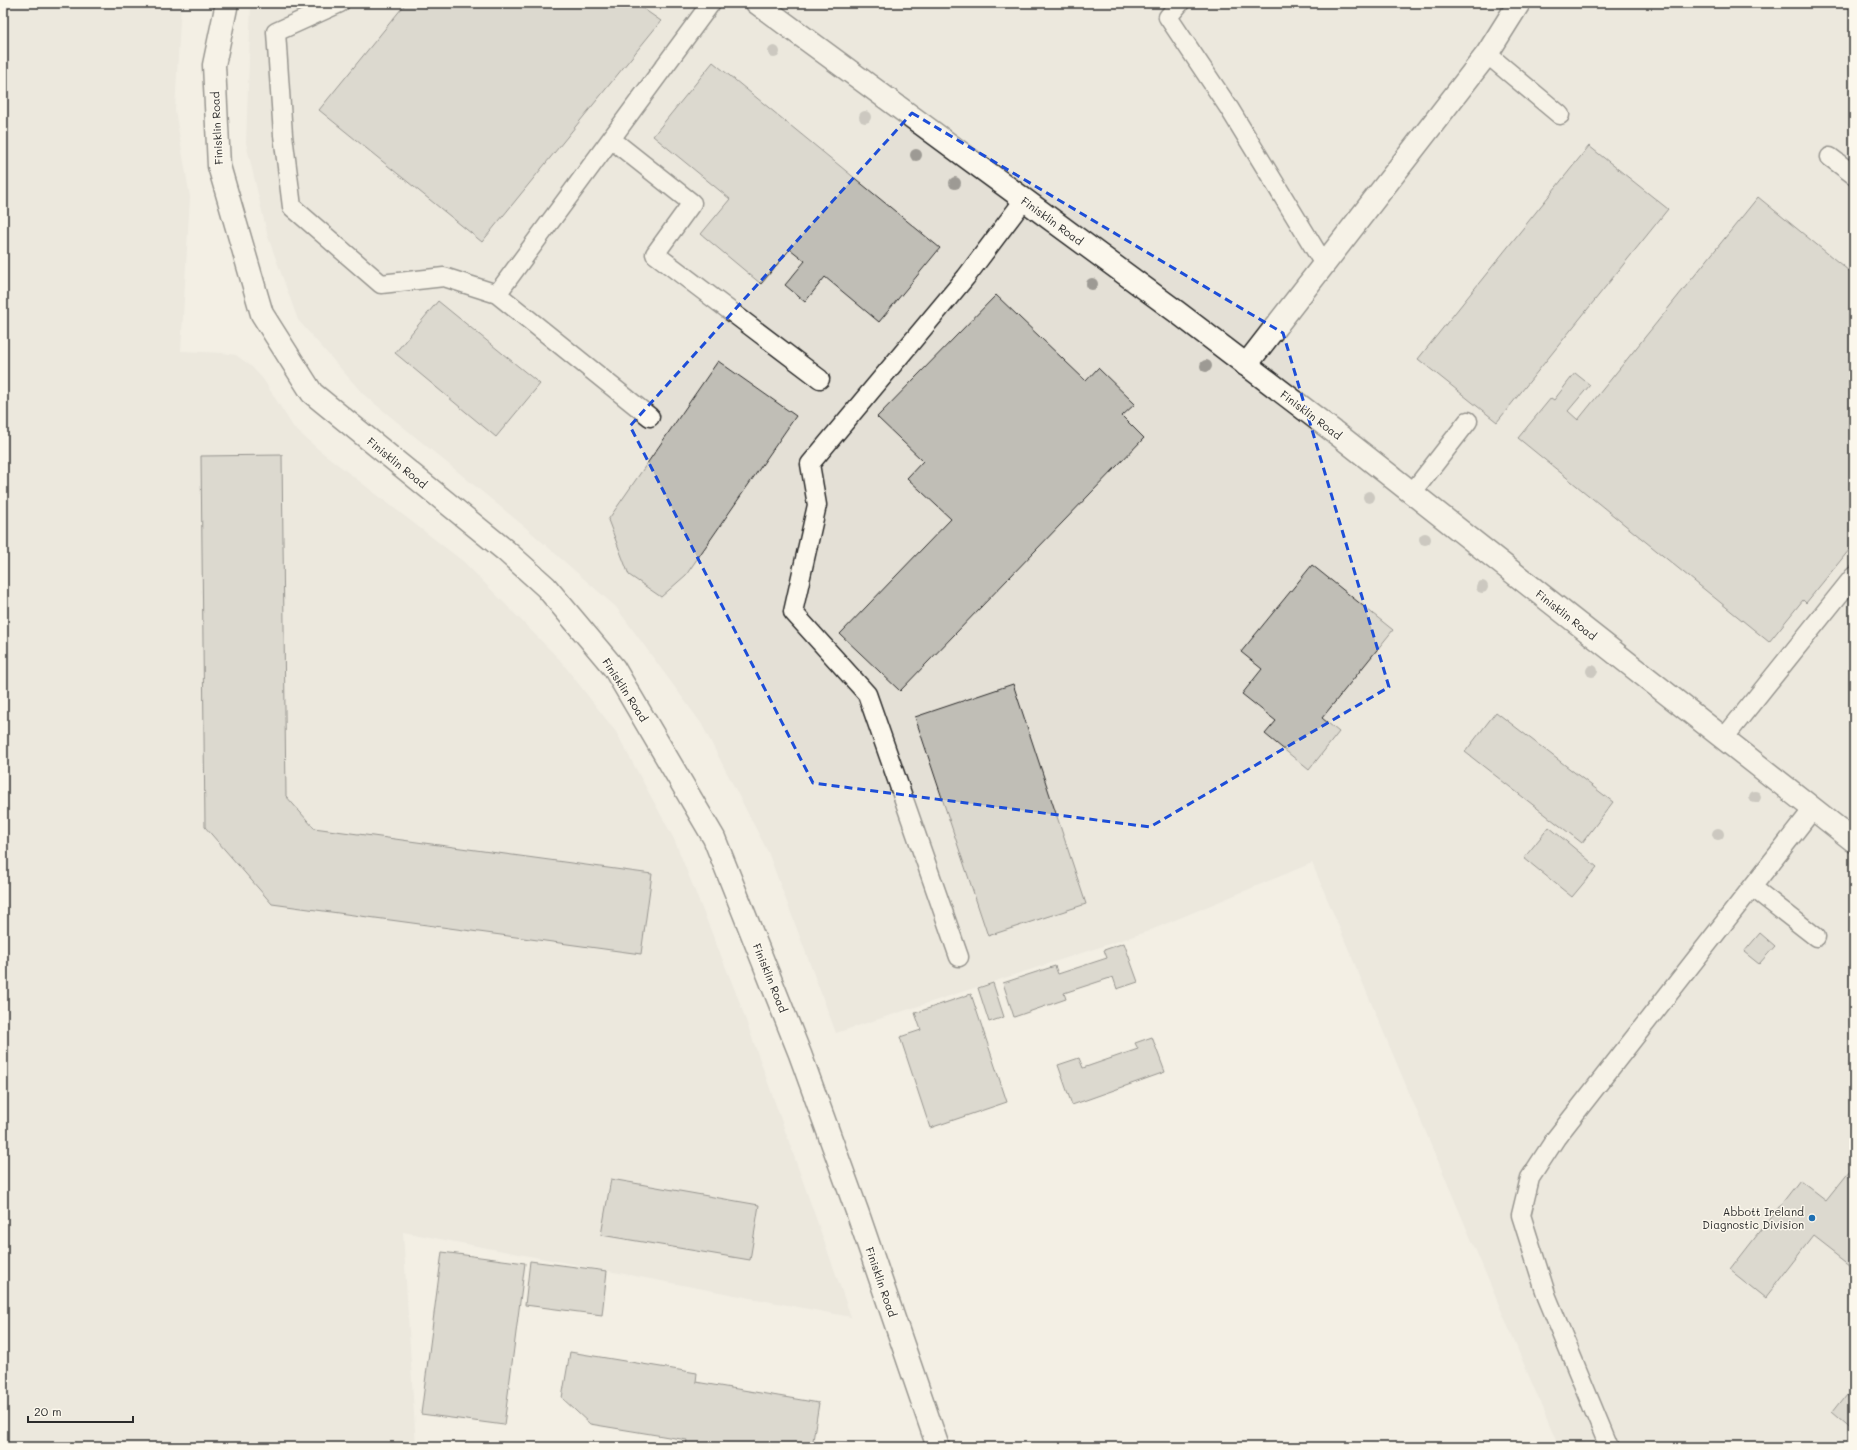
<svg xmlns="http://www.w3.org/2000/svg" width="1857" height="1450" font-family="Mali,sans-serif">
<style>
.built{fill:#e4e0d6}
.building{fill:#c0beb6;stroke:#2b2b2b}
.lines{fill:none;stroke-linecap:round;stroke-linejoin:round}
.lane-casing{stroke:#2b2b2b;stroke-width:21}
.street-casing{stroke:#2b2b2b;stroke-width:25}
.secondary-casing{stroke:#2b2b2b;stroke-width:25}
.lane{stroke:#fbf7ec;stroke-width:18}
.street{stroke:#fbf7ec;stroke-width:22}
.secondary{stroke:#fbf7ec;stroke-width:22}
.tree{fill:#9d9a94}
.marked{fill:none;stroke:#1d4ed8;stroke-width:3;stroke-dasharray:8 5;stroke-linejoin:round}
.poi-dot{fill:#1f6fb2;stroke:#fbf7ec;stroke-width:1.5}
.labels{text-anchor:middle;stroke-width:3;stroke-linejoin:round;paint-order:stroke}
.street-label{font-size:11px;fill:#2b2b2b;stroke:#fbf7ec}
.poi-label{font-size:11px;fill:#2b2b2b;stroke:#fbf7ec;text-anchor:end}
</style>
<rect width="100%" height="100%" fill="#f3efe4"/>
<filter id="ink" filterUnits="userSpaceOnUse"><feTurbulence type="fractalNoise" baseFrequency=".025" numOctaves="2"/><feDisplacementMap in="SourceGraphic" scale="8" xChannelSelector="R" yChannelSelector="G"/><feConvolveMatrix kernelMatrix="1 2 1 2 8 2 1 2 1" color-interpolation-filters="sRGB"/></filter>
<g filter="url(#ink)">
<path class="built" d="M3 3H181L175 110 190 197 181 351 223 353 236 355 251 366 263 379 294 428 319 450 464 562 560 660 616 732 674 839 738 998 851 1317 403 1232 416 1447H3Z
M251 3H1854V1447H1559L1312 863 1146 932 836 1033 768 852 701 723 616 607 525 527 363 394 298 320 268 237 246 143Z"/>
<path class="building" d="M406 3H635L661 21 482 242 319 110Z
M713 62 940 248 879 322 825 277 805 302 785 285 805 261 790 249 761 284 701 234 730 199 653 136Z
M1589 146 1668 209 1497 422 1418 359Z
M1758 197 1854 275V544L1806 603 1803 600 1769 642 1518 438 1551 398 1554 400 1575 373 1590 385 1568 411 1578 420Z
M996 295 1086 381 1098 368 1135 404 1122 416 1144 438 900 691 840 634 951 519 907 478 923 461 877 417Z
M438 301 540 384 496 437 395 353Z
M718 361 796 416 686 575 661 597 629 575 608 520Z
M282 455 286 796 314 828 652 874 641 954 272 904 205 827 201 456Z
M1312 565 1393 630 1322 718 1339 732 1309 770 1265 734 1276 721 1242 694 1262 669 1241 652Z
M1013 684 1086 904 988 936 915 717Z
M1496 712 1613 802 1582 843 1465 752Z
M1549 827 1597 867 1572 897 1524 858Z
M1760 933 1775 946 1759 964 1744 952Z
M1124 943 1138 982 1117 989 1113 977 1064 993 1066 999 1014 1017 1003 983 1055 966 1058 974 1107 958 1104 950Z
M993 983 1004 1017 989 1022 978 988Z
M971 994 1007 1102 930 1128 900 1037 921 1030 915 1013Z
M1152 1037 1165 1072 1072 1105 1058 1065 1079 1058 1083 1068 1138 1049 1135 1043Z
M1854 1165V1268L1813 1236 1765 1298 1730 1270 1800 1180 1826 1200Z
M611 1179 759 1205 750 1260 601 1235Z
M442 1252 525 1263 504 1425 421 1414Z
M530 1261 607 1271 602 1315 525 1305Z
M570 1352 697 1373 696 1382 819 1403 812 1447H697L686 1445 687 1440 590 1424 562 1398Z
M1848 1393 1854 1398V1430L1833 1412Z"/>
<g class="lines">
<defs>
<path id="lane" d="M340 3 276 32 283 135 292 207 381 284 444 277 497 294
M1180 3 1168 17 1229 108 1324 264
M1487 54 1560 115
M611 139 692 203 655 254 820 379
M1830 157 1854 175
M650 417 497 294 711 3
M1412 493 1468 421
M1724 738 1854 576
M1752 887 1816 937
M959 957 867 694 793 612 817 505 810 464 966 277 1024 200
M1609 1447 1547 1297 1521 1215 1530 1178 1556 1138 1813 809"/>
<path id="street" d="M1246 365 1487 54 1519 3"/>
<path id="secondary" d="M227 3 214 65 219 166 262 314 312 393 506 551 546 587 614 668 714 838 800 1054 858 1214 938 1447
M757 3 1177 312 1341 437 1854 841"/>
</defs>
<use href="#lane" class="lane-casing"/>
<use href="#street" class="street-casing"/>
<use href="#secondary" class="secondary-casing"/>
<use href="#lane" class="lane"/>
<use href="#street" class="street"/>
<use href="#secondary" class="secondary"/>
</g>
<g class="tree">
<circle cx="774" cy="52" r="6"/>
<circle cx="865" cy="117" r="6"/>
<circle cx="916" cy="155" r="6"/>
<circle cx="955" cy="183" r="6"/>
<circle cx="1092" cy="284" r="6"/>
<circle cx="1206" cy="366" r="6"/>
<circle cx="1369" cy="497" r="6"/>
<circle cx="1425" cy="539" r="6"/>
<circle cx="1482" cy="587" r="6"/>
<circle cx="1592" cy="671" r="6"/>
<circle cx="1755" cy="797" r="6"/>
<circle cx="1718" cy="834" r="6"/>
</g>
</g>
<path d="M0 0H1857V1450H0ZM912 113 1283 333 1389 687 1150 827 813 783 630 426Z" fill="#f3efe4" fill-opacity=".55" fill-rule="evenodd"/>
<path class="marked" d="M912 113 1283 333 1389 687 1150 827 813 783 630 426Z"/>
<circle class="poi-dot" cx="1812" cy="1218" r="4"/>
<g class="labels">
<g class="street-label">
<text transform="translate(217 128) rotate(-93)" y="4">Finisklin Road</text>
<text transform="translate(1052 221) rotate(36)" y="4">Finisklin Road</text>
<text transform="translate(1311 415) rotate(37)" y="4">Finisklin Road</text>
<text transform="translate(397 463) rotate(39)" y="4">Finisklin Road</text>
<text transform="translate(1566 615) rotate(38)" y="4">Finisklin Road</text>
<text transform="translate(625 690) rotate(57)" y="4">Finisklin Road</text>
<text transform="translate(770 978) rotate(68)" y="4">Finisklin Road</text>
<text transform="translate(881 1282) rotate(71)" y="4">Finisklin Road</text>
</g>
<g class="poi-label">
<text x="1804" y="1216">Abbott Ireland<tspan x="1804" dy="13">Diagnostic Division</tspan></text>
</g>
</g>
<rect width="1857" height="1450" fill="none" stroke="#fbf7ec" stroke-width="16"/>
<rect x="8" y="8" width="1841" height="1434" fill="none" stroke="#2b2b2b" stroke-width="1.5" filter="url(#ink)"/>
<path d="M28 1416v6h105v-6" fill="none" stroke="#2b2b2b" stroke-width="2"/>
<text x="34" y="1416" font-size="12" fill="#2b2b2b" stroke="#fbf7ec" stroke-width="3" paint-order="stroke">20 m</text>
</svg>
